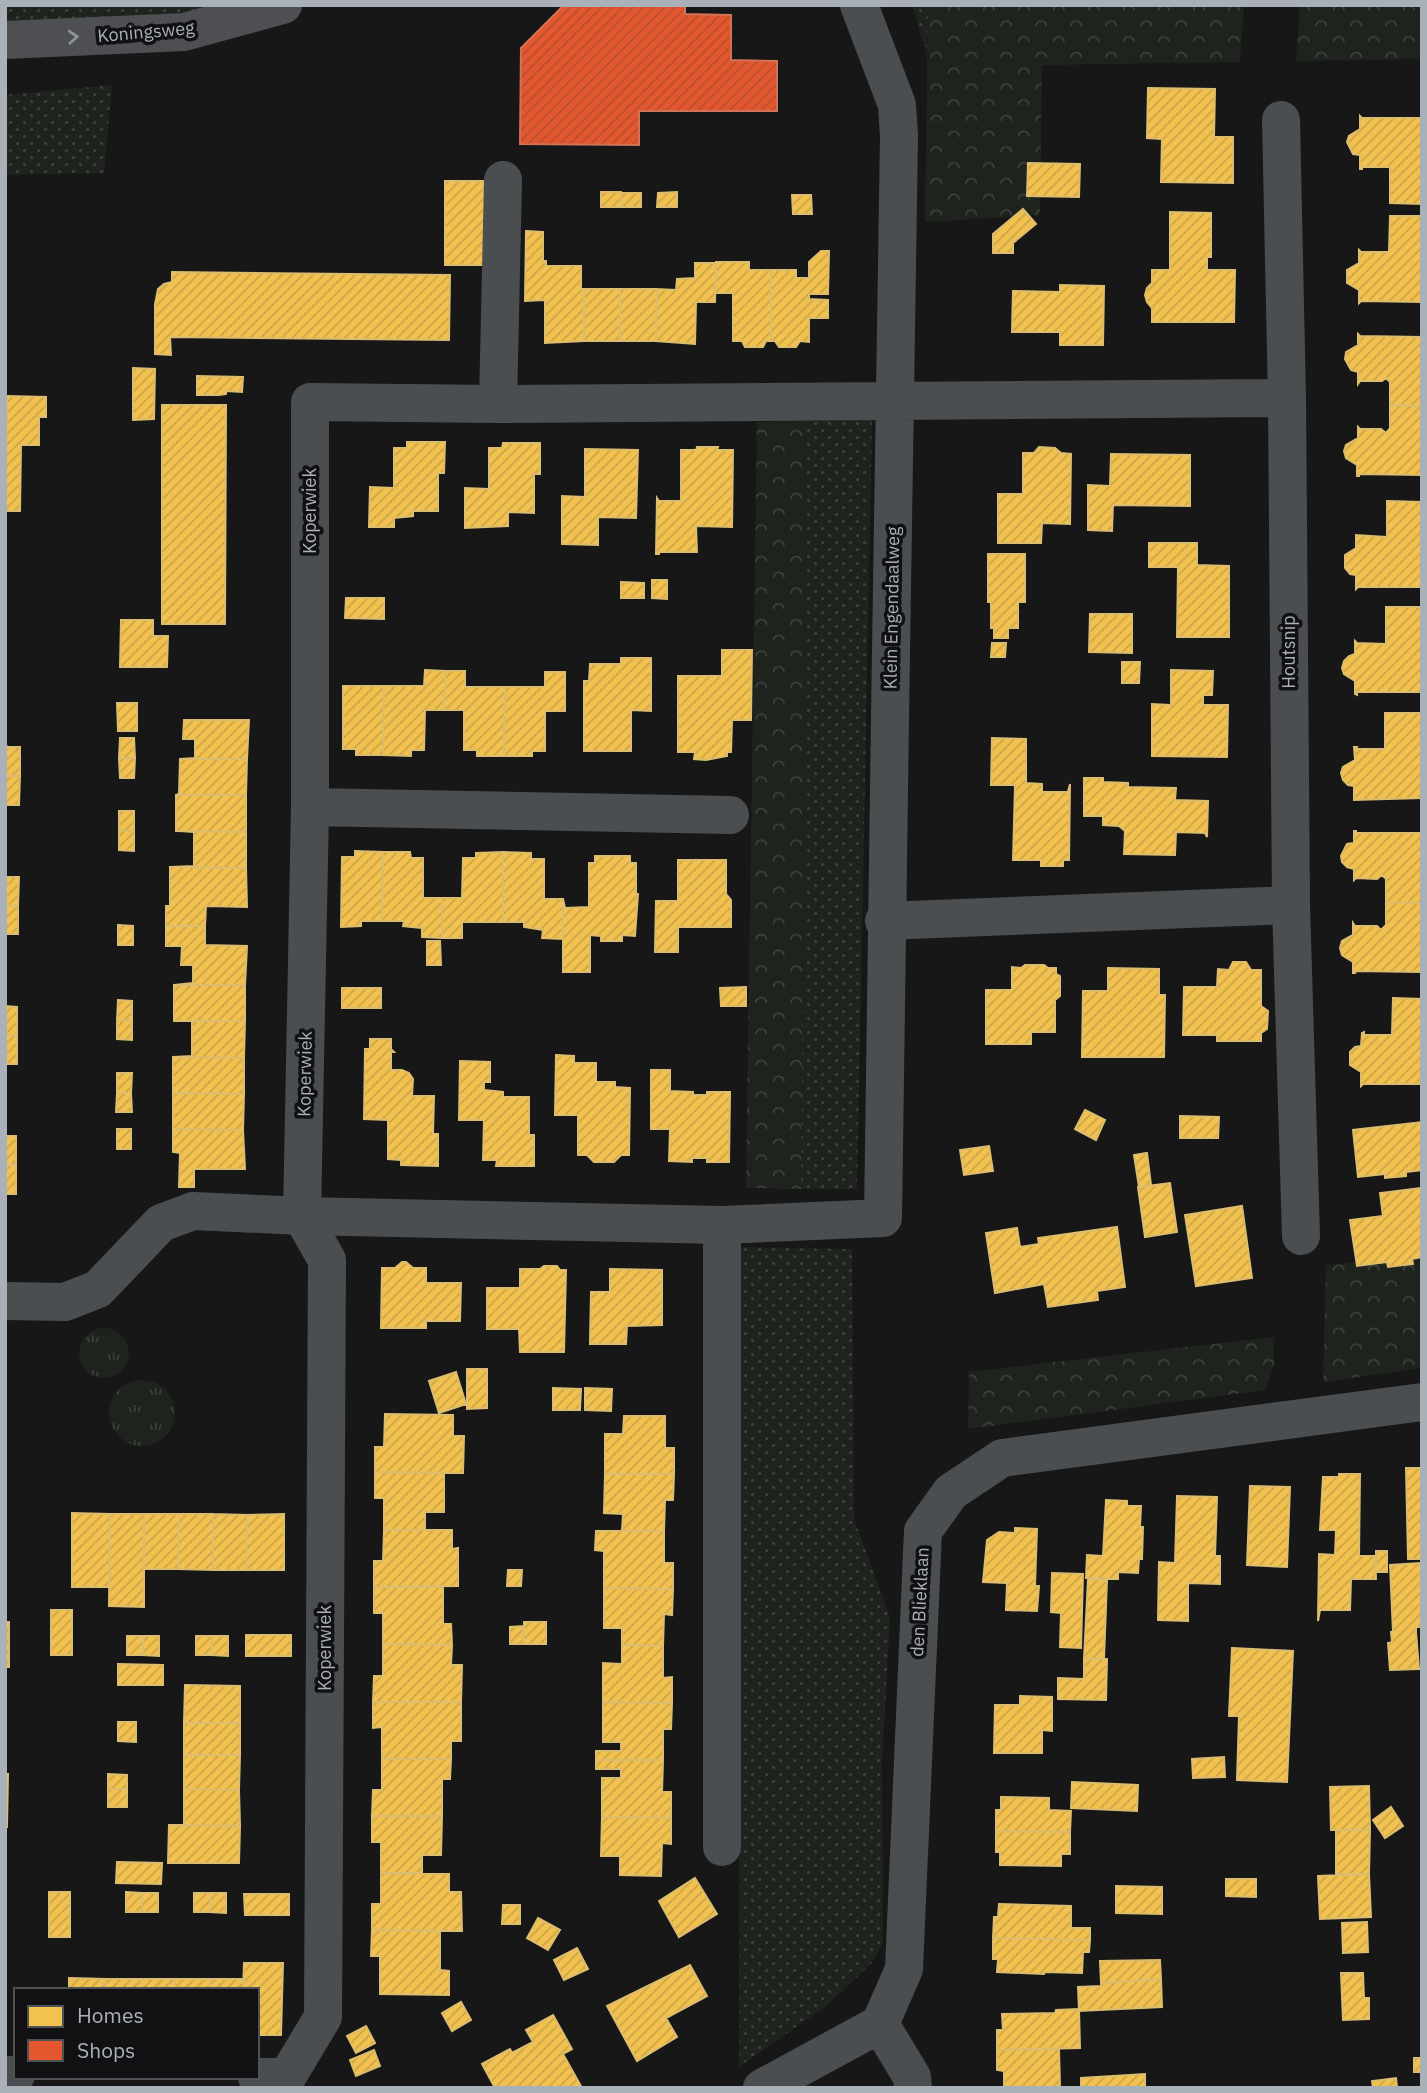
<svg xmlns="http://www.w3.org/2000/svg" width="1427" height="2093" font-family="'IBM Plex Sans',sans-serif">
<style>
.grass{fill:url(#grass-dots)}
.forest{fill:url(#forest-crowns)}
.park{fill:url(#park-tufts)}
.homes{fill:url(#homes-hatch);stroke:#dcbc6e;stroke-width:2}
.shops{fill:url(#shops-hatch);stroke:#d27257;stroke-width:2}
.lines{fill:none;stroke-linecap:round;stroke-linejoin:round}
.minor{stroke:#4b4e50;stroke-width:38}
.major{stroke:#4d4f52;stroke-width:38}
.oneway{stroke:#8d9399}
.labels{text-anchor:middle;stroke-width:7;stroke-linejoin:round;paint-order:stroke}
.street-label{font-size:18px;fill:#a9b0b7;stroke:#111113}
</style>
<defs>
<pattern id="grass-dots" width="8" height="8" patternUnits="userSpaceOnUse" patternTransform="scale(1.75)"><rect width="8" height="8" fill="#1e241d"/><path d="M2 2h.1M6 6h.1" fill="none" stroke="#3c413c" stroke-width="1.8" stroke-linecap="round"/></pattern>
<pattern id="forest-crowns" width="20" height="18" patternUnits="userSpaceOnUse" patternTransform="scale(1.75)"><rect width="20" height="18" fill="#1e241d"/><path d="M2 6a3 3 0 1 1 6 0M12 15a3 3 0 1 1 6 0" fill="none" stroke="#3c413c"/></pattern>
<pattern id="park-tufts" width="24" height="20" patternUnits="userSpaceOnUse" patternTransform="scale(1.75)"><rect width="24" height="20" fill="#1e241d"/><path d="M3 7l-1-3M5 7V3M7 7l1-3M15 17l-1-3M17 17v-4M19 17l1-3" fill="none" stroke="#3c413c"/></pattern>
<pattern id="homes-hatch" width="6" height="6" patternUnits="userSpaceOnUse" patternTransform="scale(1.75)"><rect width="6" height="6" fill="#f2c14e"/><path d="M-1 1l2-2M0 6l6-6M5 7l2-2" fill="none" stroke="#cca549"/></pattern>
<pattern id="shops-hatch" width="6" height="6" patternUnits="userSpaceOnUse" patternTransform="scale(1.75)"><rect width="6" height="6" fill="#e4572e"/><path d="M-1 1l2-2M0 6l6-6M5 7l2-2" fill="none" stroke="#b84e30"/></pattern>
</defs>
<rect width="100%" height="100%" fill="#171717"/>
<path class="grass" d="M5 5H233L188 16 5 24Z
M912 5H928L927 56Z
M112 85 104 173 5 175V95Z
M872 420 857 1189H801L806 421Z
M741 1247 852 1249 854 1519 890 1617 882 1761 883 1943 871 1964 826 2006 739 2067Z"/>
<path class="forest" d="M928 5H1244L1240 62 1042 65 1040 215 925 222Z
M1300 5H1422V59L1296 61Z
M806 421 801 1189 746 1188 757 422Z
M1422 1257V1368L1323 1382 1326 1265Z
M1274 1337V1366L1265 1390 968 1429 969 1372Z"/>
<path class="park" d="M79 1353a25 25 0 1 1 50 0a25 25 0 1 1-50 0Z
M109 1413a33 33 0 1 1 66 0a33 33 0 1 1-66 0Z"/>
<path class="homes" d="M1148 88 1215 89 1214 137H1233V183L1161 182 1162 139 1147 138Z
M1360 116 1362 118H1422V204L1390 203V167H1362V169H1360V155L1353 154 1347 142 1349 136 1360 129Z
M1028 163 1080 164 1079 197 1027 196Z
M445 181H484V265H445Z
M601 192H621V207H601Z
M621 192 641 193V207H621Z
M677 192V207H657L658 193Z
M792 195H811L812 214H793Z
M1023 209 1036 224 1013 243V253H993V234Z
M1170 212 1211 213V257H1207V270H1235L1234 322H1152V308L1147 302 1145 295 1147 288 1152 283V270H1170Z
M1390 216H1422V302L1361 301 1359 303V290L1347 283V270L1359 263V250L1361 252H1389Z
M526 231 543 232V261H546V266H581V289H584V341L545 343V300L525 301Z
M821 251H829L828 294H809V299L828 300V318H809V342L800 341 796 347H779L775 341H771V270H796V278H809V262Z
M716 262H749V270H771V341H766L763 347H745L742 341H733V293H715Z
M695 263H716L715 302H696L695 344 656 341 657 289 676 290 677 279 695 278Z
M172 272 450 275 449 340 170 337 171 355 155 354V304L158 289 164 284 172 282Z
M1060 285 1104 286 1103 345H1060V332H1012L1013 291 1060 292Z
M584 289H620V341H584Z
M620 289H657L656 341H620Z
M1358 334 1360 336 1422 337V406L1390 405V382L1386 378 1382 381H1360L1358 384V372L1351 370 1345 359 1346 352 1358 345Z
M133 368 155 369 154 419 133 420Z
M197 376 243 377 242 392 226 391V394L219 395H197Z
M7 396 46 397V417H39V445H21L20 511H5Z
M162 405H226L225 624H162Z
M1390 405 1422 406V475L1359 474V476H1357V465L1346 458 1344 451 1346 445 1358 438V427L1360 429H1381L1386 433 1390 428Z
M407 442H445L444 473H438V511H413V516L394 518V527H369L370 487 394 488V448H407Z
M503 443H540V474H534V513L508 512V526L465 528V488L489 489V448H502Z
M697 447H718L717 450H733L732 527 696 526 697 552H659V554H656L657 498 659 501H681V450H696Z
M1039 447 1055 448 1061 453 1071 454 1070 524 1042 523 1041 543H998V494H1023V453H1034Z
M585 449 638 450 636 518 598 517V545L562 544V496L585 497Z
M1111 454 1190 455V506L1113 505 1112 531 1088 530V485L1110 486Z
M1387 501 1422 502V587H1358L1356 589V575L1350 574 1345 568V555L1356 548V535L1387 537Z
M1149 543H1197V565L1229 566V637H1177L1178 567H1149Z
M988 554H1025V602H1018V628H1008V638H994V628H991V602H988Z
M652 580H667V599L652 598Z
M621 582 644 583V598H621Z
M346 598H384V619L345 618Z
M1386 607H1422V692H1357V695L1355 694V681L1344 674 1342 668 1344 661 1349 656 1355 654V641L1357 643 1386 644Z
M1090 614H1132V653L1089 652Z
M121 620H153V636H168L167 667H120Z
M992 643H1006L1005 657H991Z
M722 650H752L751 720H732L731 752H727V756L706 760 694 759 695 752H678V676H722Z
M621 658H651V711L631 710V751H584V681H589L590 664H621Z
M1122 662H1140L1139 683H1122Z
M425 670 445 671 444 710H425L424 750H411V756L383 755 384 686H424Z
M1171 670 1213 671 1212 695H1203V705H1228L1227 757 1152 756V704L1171 705Z
M445 671H465V687H505L504 756H477V750H464V710H444Z
M545 672H565V711H545V751H532V756H504L505 687H545Z
M343 686H384L383 755H356V749H343Z
M117 703H137V731H118Z
M1385 713H1422V798L1354 800V786L1348 785 1343 780 1341 773 1343 767 1355 760 1354 747H1357L1356 749H1385Z
M184 720H249L247 759H180L195 758V739H183Z
M120 738H134L135 758H119Z
M992 738 1026 739V783L1042 784V792H1068L1070 784 1069 860H1063V866H1041V860H1013L1015 785H991Z
M5 742 7 747H20V776H5Z
M119 758H135L134 778H120Z
M180 759H247L246 795H176L179 794Z
M5 776H20L19 805H6V809Z
M1084 778H1103V782L1128 783V787L1176 788 1175 800 1208 801 1207 837 1205 833 1176 832 1175 855 1124 854 1125 831 1119 826 1103 825V816H1084Z
M176 795H246V832L176 831Z
M119 811H134V831L119 830Z
M119 830 134 831V851L119 850Z
M176 831 246 832V868L170 867 194 866V832Z
M1354 831H1356V833H1422V903L1386 902V879L1382 875 1377 879 1356 878 1354 880V869L1347 867 1342 862 1341 856 1347 844 1354 843Z
M355 851 383 852 382 921H361V926L341 927 342 857H355Z
M383 852H410L411 858H423V898H442V938L422 937V928L403 926 404 921H382Z
M503 852V922H462V938H442V898H462L463 858H476V853Z
M503 852 531 853V859H544V899H563V939L542 938 543 930 524 927V922H503Z
M595 856H630V863H636V894H638L635 936 622 935V941H601V936L590 935V972H563V899L565 908 589 907V863H595Z
M678 860H726V894L731 900V927H678V952H655L656 901H678Z
M170 867 246 868 247 907 206 906 205 926H166V906H170Z
M5 872 6 877H19L18 906 5 905Z
M1386 902 1422 903V972L1354 971 1355 973H1353V962L1342 955 1340 948 1342 941 1353 935V923L1355 926H1377L1381 930 1386 925Z
M5 905 18 906V934H5Z
M118 925 133 926V945H118Z
M166 926H205V945L247 946 245 985H174L193 983V965H181L182 946H166Z
M427 941H440L441 965H427Z
M1233 962H1246L1251 970H1261V1006L1268 1011 1267 1029 1261 1033V1041H1217V1035H1183L1184 987H1217L1218 969 1229 970Z
M1025 965H1044L1048 968H1056V974L1060 976V996L1055 1000V1032H1031V1044H986V990H1012V967L1021 968Z
M1108 968 1159 969V995H1165L1164 1057H1082L1083 991H1108Z
M174 985H245V1021H174Z
M746 987V1006H721L720 988Z
M342 988H381V1008H342Z
M1393 998 1422 999V1084H1363L1361 1086V1072L1350 1065V1052L1355 1047 1361 1046 1362 1033 1364 1032V1035H1392Z
M118 1000 132 1001V1021L117 1020Z
M5 1006 17 1007V1035H5Z
M117 1020 132 1021V1040L117 1039Z
M192 1021H245L244 1058 173 1057 192 1056Z
M5 1035H17V1064H5Z
M370 1039H391V1049L394 1052H391V1070H402L409 1073 413 1079 412 1096H434L433 1134H438V1166L401 1165V1160L388 1159V1120L364 1119 365 1049H370Z
M556 1055 574 1056V1063H596V1082H615V1087L630 1088 629 1155H621L614 1162H594L587 1155H578V1115H555Z
M173 1057 244 1058V1094L173 1093Z
M460 1061 490 1062V1082H484V1090L503 1092V1097H529V1135H534V1166H496L497 1160H483L484 1120H459Z
M651 1070H670V1091L693 1092V1095H707V1092H730L729 1162H707V1158H692V1162L669 1161 670 1129H651Z
M117 1073H132L131 1093H117Z
M117 1093H131L132 1112H116Z
M173 1093 244 1094 243 1130 173 1129Z
M1085 1110 1105 1120 1096 1140 1075 1129Z
M1180 1116 1219 1117 1218 1138H1180Z
M1422 1122V1170L1406 1172V1176L1385 1178V1174L1358 1177 1353 1130Z
M117 1129H131V1149H117Z
M173 1129 243 1130 245 1169H194V1187H179L180 1153 173 1152Z
M5 1136H16V1165H5Z
M989 1146 993 1171 964 1175 960 1150Z
M1147 1153 1151 1185 1139 1187 1134 1155Z
M5 1165H16V1194H5Z
M1170 1183 1177 1232 1145 1237 1138 1187Z
M1422 1188V1257L1412 1259 1413 1264 1388 1267 1387 1262 1357 1266 1350 1220 1383 1216 1380 1193Z
M1242 1206 1252 1278 1196 1286 1185 1215Z
M1117 1227 1125 1287 1097 1291 1098 1300 1048 1307 1044 1284 995 1293 986 1233 1017 1228 1020 1247 1039 1244 1038 1238Z
M402 1262H406L413 1268H426V1283H461L460 1321H426V1328H381L382 1268H395Z
M544 1266H557L560 1270H566L564 1352H520L519 1329H487V1288H520V1269H540Z
M610 1269 662 1270V1325L627 1326 626 1344H590L591 1292H610Z
M467 1369H487V1408L467 1409Z
M456 1372 466 1404 439 1413 429 1381Z
M553 1388 581 1389 580 1410H553Z
M585 1388 612 1389 611 1411 585 1410Z
M385 1414 453 1415V1436H464L463 1473 375 1472V1447H384Z
M624 1416H665V1448H674V1474H605V1434H623Z
M1406 1468H1422V1559H1408Z
M375 1472 444 1473V1512H425V1530H384V1498H375Z
M605 1474H674L673 1500H665L664 1531H622L623 1514 604 1513Z
M1339 1474H1360L1359 1556H1375L1376 1579H1351L1350 1610H1320L1318 1621 1319 1554 1335 1555 1336 1530H1320L1323 1477H1339Z
M1250 1486 1290 1487 1287 1567 1247 1565Z
M1177 1496 1217 1497 1215 1556H1220V1584L1188 1583V1621L1158 1620 1159 1562 1175 1563Z
M1106 1500 1127 1501V1506H1141L1140 1527H1143L1142 1559H1139L1138 1573 1118 1572V1579L1086 1578 1087 1555 1103 1556Z
M72 1513 110 1514 109 1587H72Z
M110 1514H144V1607L109 1606Z
M144 1514H179L178 1569H144Z
M179 1514H213V1570L178 1569Z
M213 1514 247 1515 246 1570H213Z
M284 1514V1570H246L247 1515Z
M1015 1528 1037 1529 1035 1586H1039L1037 1611 1006 1610 1007 1583 983 1582 987 1540 999 1532 1015 1533Z
M384 1530H452V1549L458 1548V1586L374 1587V1561H383Z
M596 1531H664V1563H673V1589L604 1588V1551L595 1550Z
M1376 1551H1387V1572H1376Z
M1420 1563 1422 1627H1416V1632L1419 1669 1390 1670 1388 1643 1392 1642 1391 1632H1393L1390 1565Z
M508 1570H522L521 1586H507Z
M1052 1573 1083 1574 1081 1648 1060 1647 1061 1613 1051 1612Z
M1088 1579 1107 1580 1104 1659H1084Z
M374 1587H443V1624H451L452 1645 383 1644V1613H374Z
M604 1588 673 1589 672 1615 664 1614 663 1646 622 1645V1628H604Z
M51 1610H72V1655H51Z
M5 1622H9V1667H5Z
M524 1622H546V1644H524Z
M523 1626V1644H510V1627Z
M246 1635H291V1656H246Z
M127 1636H143V1655H127Z
M143 1636H159V1656L143 1655Z
M196 1636H212V1655H196Z
M212 1636H228V1656L212 1655Z
M383 1644 452 1645 451 1665H462L461 1702H373L374 1676H383Z
M622 1645 663 1646V1678L672 1677V1703L603 1702V1663L622 1664Z
M1232 1648 1293 1651 1287 1782 1237 1780 1239 1716H1229Z
M1084 1659H1107L1106 1700 1058 1699V1678L1084 1679Z
M118 1664 163 1665V1685H118Z
M185 1685 240 1686V1723H184Z
M1020 1696 1052 1697V1731L1042 1730V1753H994L995 1705H1020Z
M373 1702H461V1741H451V1759H382V1727L373 1728Z
M603 1702 672 1703 671 1729H663V1760H596V1751H621V1742H603Z
M118 1722H136V1742L118 1741Z
M184 1723H240V1755H184Z
M184 1755H240L239 1790 184 1789Z
M1224 1757 1225 1777 1193 1778 1192 1759Z
M382 1759H451L450 1779H442V1816H372L373 1790H382Z
M596 1760H663L662 1792H671V1818L602 1817V1778H621V1769H596Z
M5 1774H8L7 1827H5Z
M108 1774 127 1775V1789H108Z
M1072 1782 1138 1785 1137 1811 1071 1808Z
M1369 1786 1370 1830H1331L1330 1787Z
M108 1789H127V1807H108Z
M184 1789 239 1790 240 1826 169 1825H184Z
M1001 1797 1049 1798V1810L1071 1811 1070 1832 996 1831V1810H1001Z
M1391 1807 1403 1826 1385 1838 1373 1820Z
M372 1816H442L441 1855H422V1873H381V1842H372Z
M602 1817 671 1818V1844L662 1843 661 1876 620 1875V1856H601Z
M169 1825 240 1826 239 1863H168Z
M1336 1830H1370L1369 1874H1336Z
M996 1831 1070 1832V1854H1061V1866L1000 1865V1852H996Z
M117 1862 162 1863 161 1884 116 1883Z
M381 1873 449 1874V1892H461L462 1931 372 1930V1904H381Z
M1369 1874 1371 1917 1320 1919 1318 1876Z
M695 1878 717 1914 679 1937 659 1901Z
M1226 1879H1256V1897L1226 1896Z
M1116 1886 1162 1887V1914L1116 1913Z
M49 1892H70V1937H49Z
M126 1892 142 1893V1912H126Z
M142 1893H158V1912H142Z
M194 1893H211L210 1912H194Z
M211 1893H226V1913L210 1912Z
M244 1894H289V1915H245Z
M999 1904 1071 1906V1928H1090V1940L993 1938 994 1917H998Z
M503 1905H520V1924H502Z
M538 1918 560 1930 548 1950 527 1938Z
M1367 1922 1368 1952 1343 1953 1342 1923Z
M372 1930 440 1931V1970L449 1971V1995L380 1994V1956H371Z
M993 1938 1090 1940 1089 1952H1083L1082 1973 1044 1972V1974L997 1972 998 1959H993Z
M577 1948 588 1969 564 1980 554 1960Z
M1160 1960 1161 1979 1101 1983 1100 1961Z
M244 1963H283L281 2035H257V1990H243Z
M690 1965 707 1996 666 2018 677 2037 637 2061 607 2006Z
M1341 1973H1363L1364 1998H1369V2019L1343 2020Z
M69 1978 106 1979V1990H69Z
M106 1979H141V1990H106Z
M141 1979H175V1990H141Z
M175 1979H210V1990H175Z
M210 1979H244L243 1990H210Z
M1161 1979 1162 2007 1079 2011 1078 1987 1101 1986V1983Z
M461 2002 471 2020 452 2031 442 2013Z
M1079 2009 1080 2048 997 2050V2030H1003L1002 2014 1055 2013 1056 2010Z
M553 2015 572 2049 563 2054 582 2088H495L482 2064 510 2049 512 2053 533 2042 526 2030Z
M366 2026 375 2043 356 2053 347 2036Z
M1059 2049 1060 2087 1004 2088V2071L997 2070V2050Z
M374 2050 380 2066 356 2076 350 2060Z
M1414 2058H1422V2072H1414Z
M1145 2074V2088H1081V2078Z
M1396 2078 1397 2087 1373 2088 1372 2081Z"/>
<path class="shops" d="M564 5H685V14L731 15V60L777 61V111H639V145L520 144 521 48Z"/>
<g class="lines">
<path class="minor" d="M498 404 1287 398
M310 807 730 815
M1291 905 1301 1236
M884 921 1291 905 1287 398 1281 120
M5 1301 65 1302 98 1289 161 1223 193 1211 302 1216 722 1225 883 1218C885 857 896 497 899 136L897 105 859 5
M722 1847V1225
M880 2024 912 2077 913 2088
M5 2075H16
M257 2077H287L323 2017 327 1260 302 1216 310 807V402L498 404 503 180
M762 2088 880 2024 904 1969 923 1531 951 1492 1002 1458 1422 1402"/>
<path class="major" d="M5 40 184 32 283 5"/>
</g>
<defs><path id="oneway-chevron" d="M-2-3.5L2.5 0L-2 3.5" fill="none" stroke-width="1.6" stroke-linecap="round" stroke-linejoin="round" transform="scale(1.75)"/></defs>
<use class="oneway" href="#oneway-chevron" transform="translate(73 37) rotate(-3)"/>
<g class="labels">
<g class="street-label">
<text transform="translate(146 32) rotate(-5)" y="6">Koningsweg</text>
<text transform="translate(310 511) rotate(-90)" y="6">Koperwiek</text>
<text transform="translate(892 608) rotate(-89)" y="6">Klein Engendaalweg</text>
<text transform="translate(1289 652) rotate(-90)" y="6">Houtsnip</text>
<text transform="translate(305 1074) rotate(-89)" y="6">Koperwiek</text>
<text transform="translate(920 1602) rotate(-87)" y="6">den Blieklaan</text>
<text transform="translate(325 1648) rotate(-90)" y="6">Koperwiek</text>
</g>
</g>
<rect width="1427" height="2093" fill="none" stroke="#a9b0b7" stroke-width="14"/>
<rect x="14" y="1988" width="245" height="91" fill="#111113" stroke="#4e5155" stroke-width="2"/>
<rect x="28" y="2006" width="35" height="21" fill="#f2c14e" stroke="#4e5155" stroke-width="2"/>
<text x="77" y="2023" font-size="21" fill="#a9b0b7">Homes</text>
<rect x="28" y="2040" width="35" height="21" fill="#e4572e" stroke="#4e5155" stroke-width="2"/>
<text x="77" y="2058" font-size="21" fill="#a9b0b7">Shops</text>
</svg>
